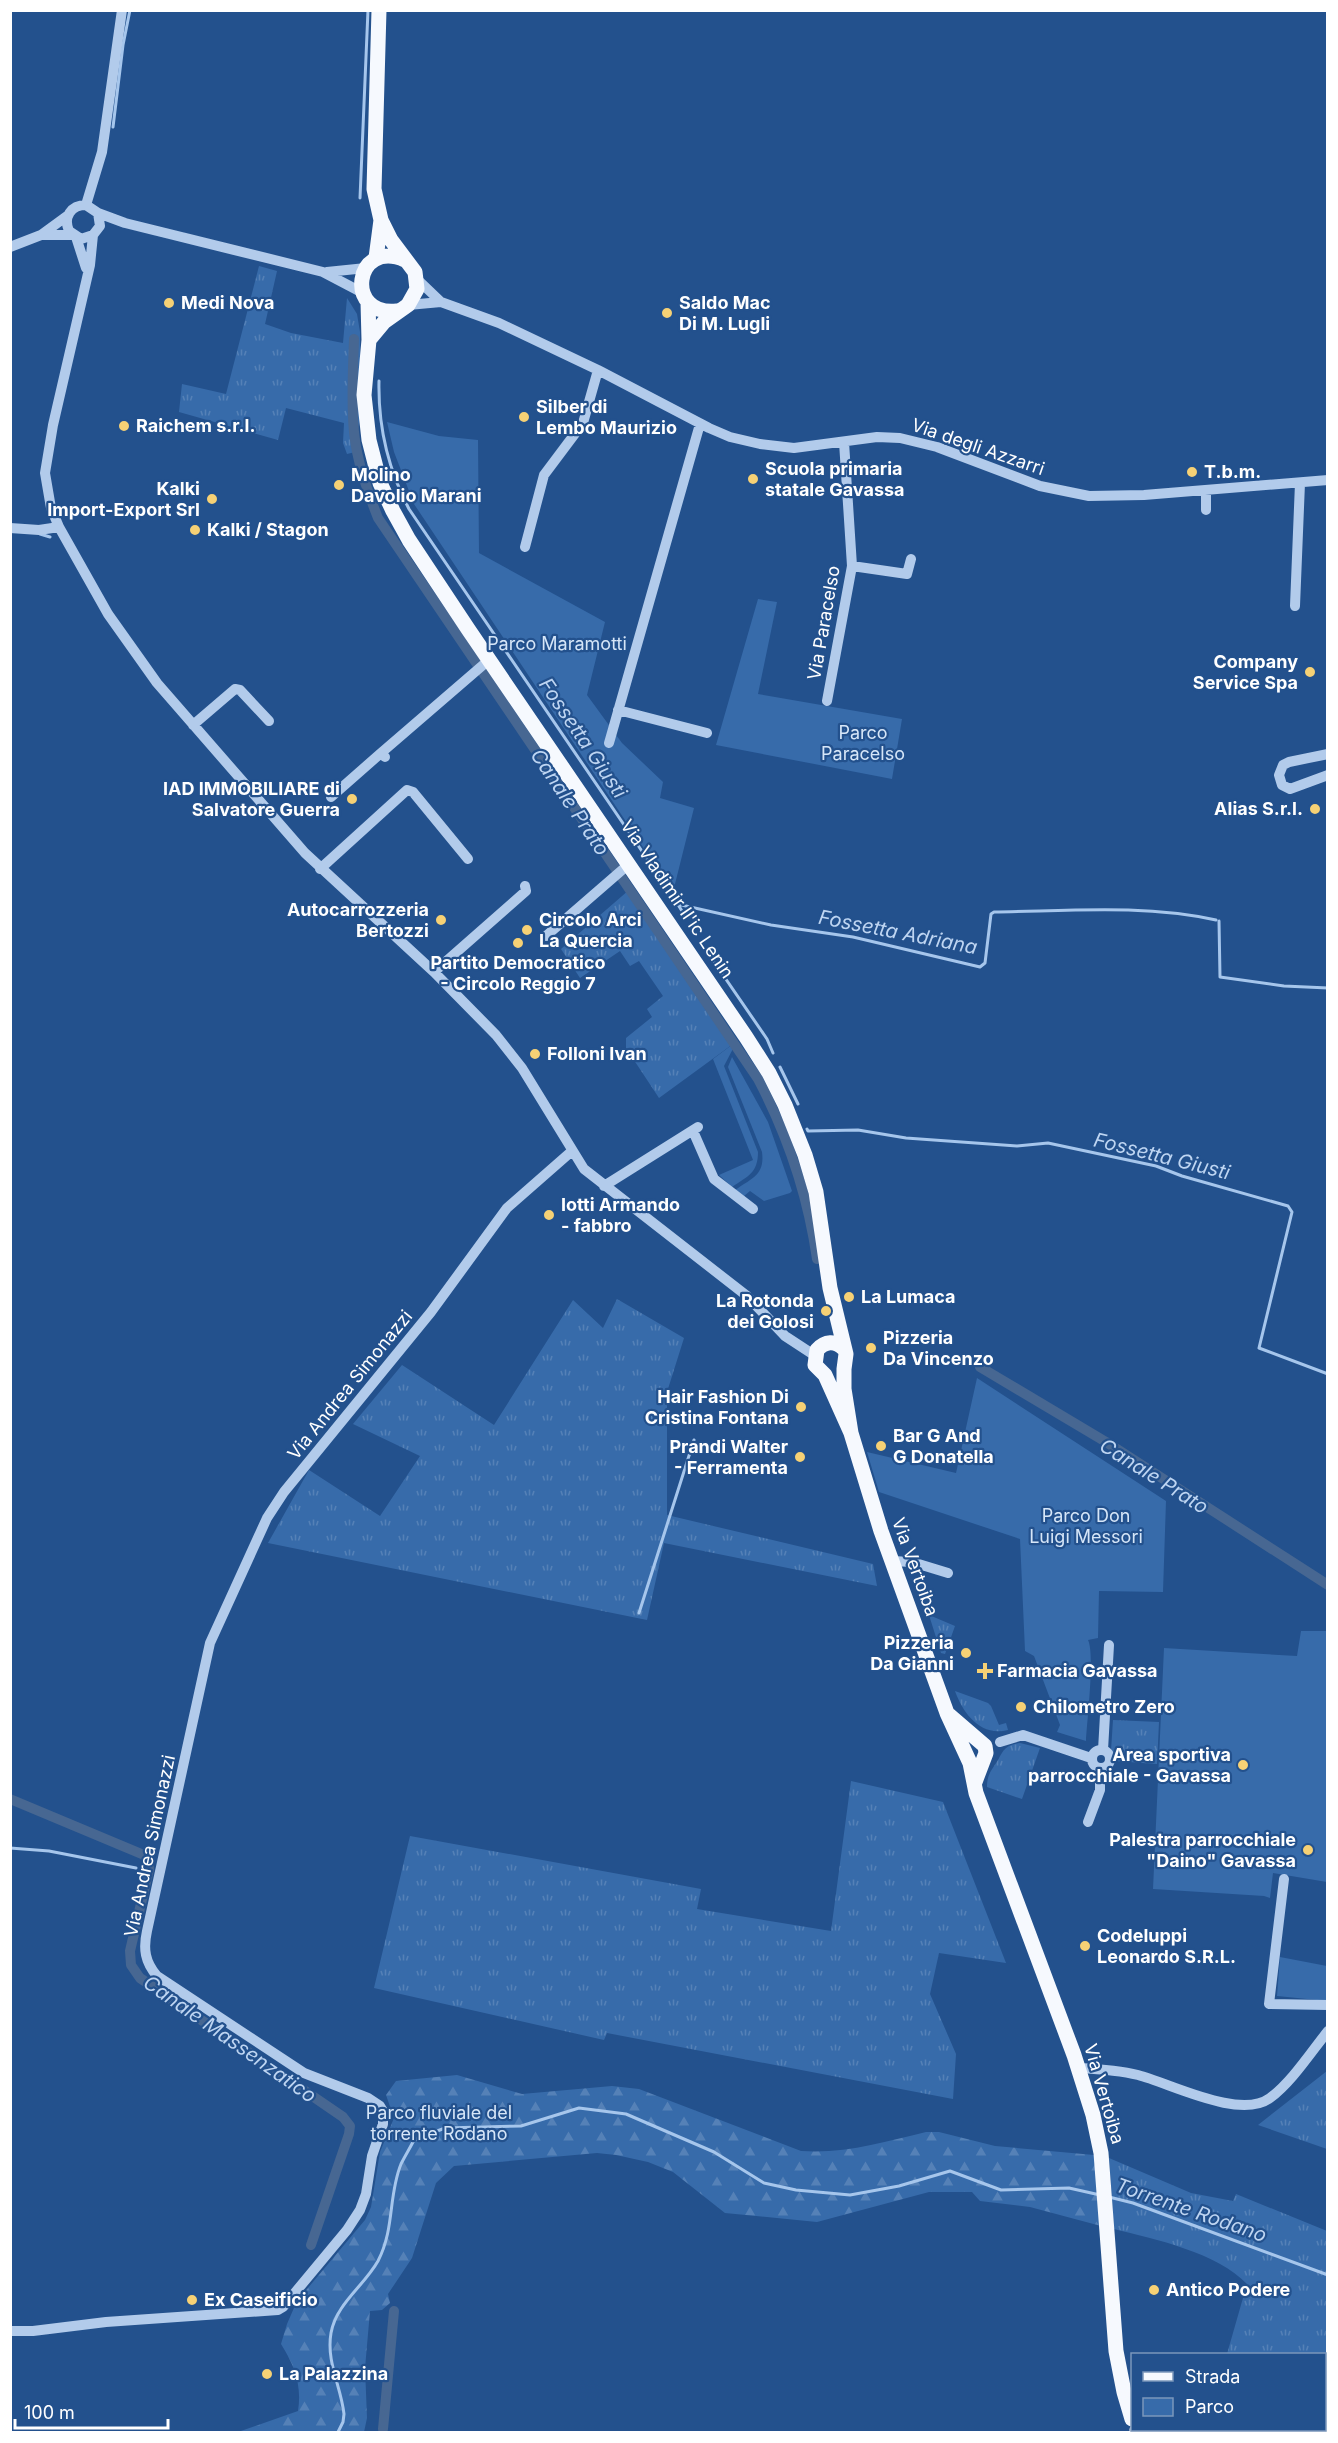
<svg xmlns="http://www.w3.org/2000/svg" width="1338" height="2443" font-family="Inter,sans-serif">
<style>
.grass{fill:url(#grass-tufts)}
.forest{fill:url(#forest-firs)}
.green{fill:#376baa}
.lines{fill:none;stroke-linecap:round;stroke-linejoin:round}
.stream{stroke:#a6c6ec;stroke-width:3}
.canal{stroke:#476792;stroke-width:10}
.minor{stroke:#b2cbeb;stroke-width:10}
.major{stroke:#f6f9fe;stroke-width:15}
.poi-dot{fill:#f6d175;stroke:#23518d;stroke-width:2}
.labels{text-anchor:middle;stroke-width:4.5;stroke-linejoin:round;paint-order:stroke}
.poi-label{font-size:18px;font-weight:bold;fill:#fff;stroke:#23518d;text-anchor:start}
.street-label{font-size:18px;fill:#fff;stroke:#23518d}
.park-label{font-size:18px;fill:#d6e6f8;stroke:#23518d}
.water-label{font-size:20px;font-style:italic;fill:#bed5f2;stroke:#23518d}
</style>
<defs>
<pattern id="grass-tufts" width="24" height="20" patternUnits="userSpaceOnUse" patternTransform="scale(1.5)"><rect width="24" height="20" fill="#376baa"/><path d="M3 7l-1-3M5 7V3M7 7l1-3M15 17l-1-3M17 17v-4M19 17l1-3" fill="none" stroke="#5581b7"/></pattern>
<pattern id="forest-firs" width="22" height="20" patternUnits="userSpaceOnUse" patternTransform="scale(1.5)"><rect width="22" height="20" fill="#376baa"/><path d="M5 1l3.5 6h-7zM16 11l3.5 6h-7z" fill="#5581b7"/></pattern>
</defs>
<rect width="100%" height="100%" fill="#23518d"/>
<path class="grass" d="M259 266 277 271 265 324 291 333 343 343 347 298 357 314 360 332V416L355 452 347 454 343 443 344 423 286 408 278 440 179 412 182 384 226 394Z
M629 890 733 1044 659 1098 626 1048V1038L652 1017 647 1009 663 996 639 961 630 966 620 951 580 978 561 949Z
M617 1299 684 1338 667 1392V1515L873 1564 877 1586 664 1543 647 1620 268 1543 309 1470 380 1516 420 1456 353 1424 402 1365 494 1425 573 1300 603 1328Z
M929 1615 955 1626 945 1654 941 1653Z
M955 1691 988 1703 991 1706 999 1725 1006 1723 1008 1730C980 1737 963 1713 955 1691Z
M1113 1720 1159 1722 1157 1764 1115 1761 1111 1751Z
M1020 1743 1040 1748 1022 1799 987 1787C987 1774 992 1770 998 1760 1004 1749 1006 1745 1020 1743Z
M851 1781 943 1802 1006 1963 939 1953 930 1994 956 2054 953 2099 607 2033 604 2040 374 1988 410 1836 701 1889 697 1909 831 1931Z
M1327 2071V2149L1258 2125Z
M1109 2158 1191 2193 1233 2201 1236 2194 1327 2231V2432H1154L1152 2430H1324V2354H1227L1247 2284C1218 2253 1155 2239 1114 2229Z"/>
<path class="forest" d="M457 2075 522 2094 612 2086 639 2089 801 2151C845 2154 884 2142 926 2132H939L995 2146 1094 2155 1101 2226 1030 2207 980 2201 972 2192H929L817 2222 725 2213 673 2172 648 2162 616 2155 597 2153 454 2166 436 2183 412 2258 388 2294 390 2303 382 2310 370 2311 365 2368 367 2418 364 2432H238L298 2411C302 2386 295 2366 281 2344L287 2324 297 2301 365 2220 371 2207 380 2152 394 2118 386 2095 396 2081Z"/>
<path class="green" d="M387 422 439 436 478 440 479 553 605 622 587 695 622 743 663 782 660 798 694 808 673 892 414 504 394 452Z
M758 599 777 602 758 694 902 719 892 779 716 745Z
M737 1041 724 1066 758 1152C758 1173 748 1176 732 1187L719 1175 753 1160 713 1059Z
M732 1057 768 1122 792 1191 790 1193 764 1201 750 1191 744 1196 735 1190C752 1178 765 1175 762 1152L728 1067Z
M977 1378 1166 1501 1163 1592 1099 1591 1098 1638 1088 1640C1095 1654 1087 1721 1086 1741L1057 1732 1060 1725 1034 1656 1025 1651 1020 1539 879 1492 867 1452 956 1473Z
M1301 1631H1327V1882L1273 1873 1270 1898 1264 1896 1153 1889 1164 1648 1297 1656Z
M1280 1957 1327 1966V2001L1277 1996Z"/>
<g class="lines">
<path class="stream" d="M113 127 123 45 130 10
M360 198 368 10
M379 381C378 426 388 469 409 509L665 885
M40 534 50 537
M670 892 682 911
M677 904 771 925 853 937 980 967 985 963 991 914 994 912C1067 911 1144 904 1216 920
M1219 921 1220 977 1284 986 1328 988
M710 956 767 1039 773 1053
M780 1067 798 1104
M807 1129 808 1131 858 1130 906 1138 1017 1146 1048 1143 1156 1166 1182 1176 1288 1206 1292 1212 1259 1348 1328 1374
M639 1613 694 1440
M10 1848 49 1851 136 1868
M1109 2197 1133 2203 1328 2275
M338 2432 343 2422 344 2414C341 2386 326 2362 331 2333 336 2304 364 2286 378 2261 395 2228 388 2196 401 2164 405 2156 410 2148 414 2140L445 2128 521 2126 579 2108 626 2114 714 2152 764 2183 796 2190 850 2195 899 2186 950 2171 1001 2190 1069 2188 1100 2195"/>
<path class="canal" d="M354 339C353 370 351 401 354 432 357 462 367 490 378 518L758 1079C788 1136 808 1196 817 1259
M980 1367 1106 1442 1328 1585
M10 1799 144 1855 148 1860 149 1869 130 1951 131 1965 140 1978 343 2117 350 2126 349 2134 311 2245
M383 2429 394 2311"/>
<path class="minor" d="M86 205 102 152 122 10
M98 213 100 226 93 235 81 239 69 231C63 217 71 205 86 205L98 213 125 223 323 272 363 293
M41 235H73
M93 235 90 265 53 425 45 473 51 508 59 527 108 614 157 683 305 853 434 972 496 1035 522 1068 584 1169 747 1296 785 1336 814 1355
M76 237 86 268
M10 247 41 235 67 216
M327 272 366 268
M417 279 441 302
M408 305 441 302 499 323 598 370 709 428 730 437 760 444 794 448 877 437 900 438 937 447 1040 486 1089 496 1144 495 1328 480
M1206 491V510
M10 528 39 530 59 527
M525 547 544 475 583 423 598 370
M852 566 907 574 911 559
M1295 606 1300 483
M827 701 852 566 844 442
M618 710 707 733
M193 725 235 689 240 690 269 721
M609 743 700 424
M1328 754 1289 762 1283 765 1279 775 1282 785 1290 789 1328 775
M385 757 381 753 490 659
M331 797 381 753
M320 869 407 790 413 792 468 859
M546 936 629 864
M434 972 526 891 525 886
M693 1131 714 1179 753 1209
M604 1186 698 1127
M892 1561 912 1562 948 1573
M1000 1742 1023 1735 1091 1758
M1092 1759a9 9 0 1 1 18 0a9 9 0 1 1-18 0Z
M1103 1750 1109 1645
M1088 1822 1100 1790V1769
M1284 1879 1269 2004 1328 2005
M1079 2068C1099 2069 1118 2070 1138 2075 1172 2084 1240 2120 1270 2098 1291 2083 1311 2052 1328 2031
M10 2331H33L106 2322 278 2310 283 2307 347 2230 360 2210 366 2194 372 2156 383 2124V2111L380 2106 368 2098 304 2073 157 1976C145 1962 143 1949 147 1931L210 1643 267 1518 284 1492 431 1312 507 1208 572 1151"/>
<path class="major" d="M376 258 381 220
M368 302 369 340 364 395 369 440 380 483 393 511 409 540 468 629 746 1037 769 1073 785 1105 805 1155 816 1192 830 1288 846 1354 844 1369V1389L851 1433
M397 311C344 317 354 238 405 260
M369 340 384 322 408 305 417 289 415 272 391 240 381 220 374 189 379 10
M844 1349C835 1340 825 1341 817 1350L815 1365 825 1375 851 1433 881 1531 947 1713 970 1763 976 1793 1074 2055 1093 2115 1101 2153 1116 2351 1124 2392 1132 2419
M949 1715 985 1746 986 1753 975 1782
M1137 2430 1138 2432"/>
</g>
<g class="poi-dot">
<circle cx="169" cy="303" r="6"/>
<circle cx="667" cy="313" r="6"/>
<circle cx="524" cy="417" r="6"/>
<circle cx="124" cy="426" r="6"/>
<circle cx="1192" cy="472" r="6"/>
<circle cx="753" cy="479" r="6"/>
<circle cx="339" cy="485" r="6"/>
<circle cx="212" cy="499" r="6"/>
<circle cx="195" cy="530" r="6"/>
<circle cx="1310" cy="672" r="6"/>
<circle cx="352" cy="799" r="6"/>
<circle cx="1315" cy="809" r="6"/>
<circle cx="441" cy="920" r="6"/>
<circle cx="527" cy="930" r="6"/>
<circle cx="518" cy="943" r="6"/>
<circle cx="535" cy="1054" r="6"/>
<circle cx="549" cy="1215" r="6"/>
<circle cx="849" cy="1297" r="6"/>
<circle cx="826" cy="1311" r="6"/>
<circle cx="871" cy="1348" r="6"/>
<circle cx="801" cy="1407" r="6"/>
<circle cx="881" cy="1446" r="6"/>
<circle cx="800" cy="1457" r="6"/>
<circle cx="966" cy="1653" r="6"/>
<path d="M982 1662h6v6h6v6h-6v6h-6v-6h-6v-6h6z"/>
<circle cx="1021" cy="1707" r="6"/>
<circle cx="1243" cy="1765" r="6"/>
<circle cx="1308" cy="1850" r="6"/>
<circle cx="1085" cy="1946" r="6"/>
<circle cx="1154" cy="2290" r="6"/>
<circle cx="192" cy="2300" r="6"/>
<circle cx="267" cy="2374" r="6"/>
</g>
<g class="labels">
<g class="poi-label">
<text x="181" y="309">Medi Nova</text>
<text x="679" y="309">Saldo Mac<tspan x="679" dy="21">Di M. Lugli</tspan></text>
<text x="536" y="413">Silber di<tspan x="536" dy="21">Lembo Maurizio</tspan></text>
<text x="136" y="432">Raichem s.r.l.</text>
<text x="765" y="475">Scuola primaria<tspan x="765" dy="21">statale Gavassa</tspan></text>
<text x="1204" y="478">T.b.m.</text>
<text x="351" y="481">Molino<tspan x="351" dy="21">Davolio Marani</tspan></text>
<text x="200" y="495" text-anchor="end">Kalki<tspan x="200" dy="21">Import-Export Srl</tspan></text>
<text x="207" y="536">Kalki / Stagon</text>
<text x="1298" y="668" text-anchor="end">Company<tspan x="1298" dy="21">Service Spa</tspan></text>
<text x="340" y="795" text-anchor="end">IAD IMMOBILIARE di<tspan x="340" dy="21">Salvatore Guerra</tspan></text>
<text x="1303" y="815" text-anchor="end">Alias S.r.l.</text>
<text x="429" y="916" text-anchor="end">Autocarrozzeria<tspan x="429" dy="21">Bertozzi</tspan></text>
<text x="539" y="926">Circolo Arci<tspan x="539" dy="21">La Quercia</tspan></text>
<text x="518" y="969" text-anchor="middle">Partito Democratico<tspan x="518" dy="21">- Circolo Reggio 7</tspan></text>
<text x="547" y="1060">Folloni Ivan</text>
<text x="561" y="1211">Iotti Armando<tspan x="561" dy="21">- fabbro</tspan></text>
<text x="861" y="1303">La Lumaca</text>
<text x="814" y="1307" text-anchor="end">La Rotonda<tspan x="814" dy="21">dei Golosi</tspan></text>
<text x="883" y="1344">Pizzeria<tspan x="883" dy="21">Da Vincenzo</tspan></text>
<text x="789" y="1403" text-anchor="end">Hair Fashion Di<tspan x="789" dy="21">Cristina Fontana</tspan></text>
<text x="893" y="1442">Bar G And<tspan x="893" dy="21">G Donatella</tspan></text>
<text x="788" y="1453" text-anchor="end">Prandi Walter<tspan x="788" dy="21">- Ferramenta</tspan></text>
<text x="954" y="1649" text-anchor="end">Pizzeria<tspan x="954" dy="21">Da Gianni</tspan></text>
<text x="997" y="1677">Farmacia Gavassa</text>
<text x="1033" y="1713">Chilometro Zero</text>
<text x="1231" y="1761" text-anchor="end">Area sportiva<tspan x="1231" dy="21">parrocchiale - Gavassa</tspan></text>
<text x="1296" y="1846" text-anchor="end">Palestra parrocchiale<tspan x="1296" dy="21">"Daino" Gavassa</tspan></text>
<text x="1097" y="1942">Codeluppi<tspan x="1097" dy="21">Leonardo S.R.L.</tspan></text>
<text x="1166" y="2296">Antico Podere</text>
<text x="204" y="2306">Ex Caseificio</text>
<text x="279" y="2380">La Palazzina</text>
</g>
<g class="street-label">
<text transform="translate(978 447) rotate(19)" y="6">Via degli Azzarri</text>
<text transform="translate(824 623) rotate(-80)" y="6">Via Paracelso</text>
<text transform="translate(677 899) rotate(56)" y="6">Via Vladimir Il'ic Lenin</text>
<text transform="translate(350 1385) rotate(-51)" y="6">Via Andrea Simonazzi</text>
<text transform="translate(915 1567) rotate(70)" y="6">Via Vertoiba</text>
<text transform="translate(150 1846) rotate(-78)" y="6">Via Andrea Simonazzi</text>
<text transform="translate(1104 2094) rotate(74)" y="6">Via Vertoiba</text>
</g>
<g class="park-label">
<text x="557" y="650">Parco Maramotti</text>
<text x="863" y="739">Parco<tspan x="863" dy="21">Paracelso</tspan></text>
<text x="1086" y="1522">Parco Don<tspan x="1086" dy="21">Luigi Messori</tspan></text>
<text x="439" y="2119">Parco fluviale del<tspan x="439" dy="21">torrente Rodano</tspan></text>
</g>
<g class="water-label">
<text transform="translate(583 738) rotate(56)" y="7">Fossetta Giusti</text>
<text transform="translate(570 802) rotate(56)" y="7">Canale Prato</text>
<text transform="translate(898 932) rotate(11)" y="7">Fossetta Adriana</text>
<text transform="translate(1162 1156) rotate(14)" y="7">Fossetta Giusti</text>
<text transform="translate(1154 1476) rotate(32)" y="7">Canale Prato</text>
<text transform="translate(230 2039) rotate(35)" y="7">Canale Massenzatico</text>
<text transform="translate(1191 2210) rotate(19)" y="7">Torrente Rodano</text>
</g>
</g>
<rect width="1338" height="2443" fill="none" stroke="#ffffff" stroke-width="24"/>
<rect x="1131" y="2353" width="195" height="78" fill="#23518d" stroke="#7b97bb" stroke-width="1.5"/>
<rect x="1143" y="2372" width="30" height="9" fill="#f6f9fe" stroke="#7b97bb" stroke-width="1.5"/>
<text x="1185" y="2383" font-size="18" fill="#ffffff">Strada</text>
<rect x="1143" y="2398" width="30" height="18" fill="#376baa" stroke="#7b97bb" stroke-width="1.5"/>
<text x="1185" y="2413" font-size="18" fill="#ffffff">Parco</text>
<path d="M15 2419v9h153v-9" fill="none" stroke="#ffffff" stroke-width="3"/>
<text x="24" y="2419" font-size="18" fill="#ffffff" stroke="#23518d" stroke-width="4.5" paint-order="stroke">100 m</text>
</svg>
